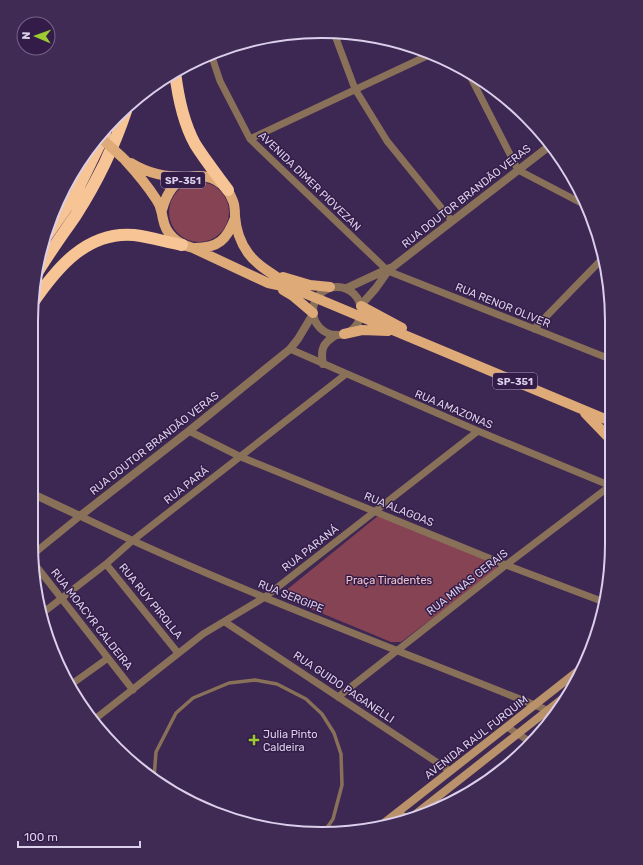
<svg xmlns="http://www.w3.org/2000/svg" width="643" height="865" font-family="Rubik,sans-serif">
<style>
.green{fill:#864354}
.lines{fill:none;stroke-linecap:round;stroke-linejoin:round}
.service{stroke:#897058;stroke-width:3.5}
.minor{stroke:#897058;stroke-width:7}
.tertiary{stroke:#897058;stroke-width:8}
.secondary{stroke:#b9916a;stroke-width:8}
.primary{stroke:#deab78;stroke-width:10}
.motorway{stroke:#f7c595;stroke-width:12}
.primary-bridge{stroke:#deab78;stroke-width:10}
.poi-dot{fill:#9dca31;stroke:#331d48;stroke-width:1.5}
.labels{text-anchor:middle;stroke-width:3;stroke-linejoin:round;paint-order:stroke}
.shield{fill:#331d48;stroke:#a99aba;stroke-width:1}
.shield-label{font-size:10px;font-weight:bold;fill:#dbcfeb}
.street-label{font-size:11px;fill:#dbcfeb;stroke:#331d48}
.park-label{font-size:11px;fill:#f1c2cb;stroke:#331d48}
.poi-label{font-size:11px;fill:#dbcfeb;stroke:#331d48;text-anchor:start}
.rim{fill:none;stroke:#dbcfeb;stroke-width:2}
</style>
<rect width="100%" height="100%" fill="#3d2753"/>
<path class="green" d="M169 212a30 30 0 1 1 60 0a30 30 0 1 1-60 0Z
M379 515 496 564 497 568 495 571 401 642H391L285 598 283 595 284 592Z"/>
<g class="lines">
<path class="service" d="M154 778 156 752 176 713 193 698 229 683 255 680 277 684 306 699 322 714 334 733 341 754 342 785 333 819 324 832"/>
<path class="minor" d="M334 33 355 89 387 141 452 221
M211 54 220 81 250 139 388 271 610 359
M467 70 518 170 587 206
M250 139 431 54
M534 329 603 258
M290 349 478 431 611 486
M189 431 241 457 506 565 604 602
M32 555 80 516C232 589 391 647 547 710
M33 562 133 690
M106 564 178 653
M40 615 106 564 132 541 346 374
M225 622 450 771
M69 686 108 658
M338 697 506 565 610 486
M95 719 203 634 265 597 478 431
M507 727 532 743"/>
<path class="tertiary" d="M313 311a24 24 0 1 1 48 0a24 24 0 1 1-48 0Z
M347 288 390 268
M361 305 376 288 388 271 394 266 552 144
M323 364C320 349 323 343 336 335
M31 493 80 516 189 431 290 349 298 339 313 314"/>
<path class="secondary" d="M397 813 406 818
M412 817 571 692
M384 823 583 667"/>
<path class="primary" d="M125 160C136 172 147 185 156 199 162 207 161 211 163 219 166 235 178 244 193 248L268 283 292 288 316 298 610 421
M131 163C149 174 166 177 186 177
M162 210C166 195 173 180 190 177 209 173 226 182 233 201 235 206 235 211 235 216 236 230 240 242 248 253 258 267 275 275 289 285
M195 248C218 248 227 240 235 218
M283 277 310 285 330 287
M283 290 293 296 313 313
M361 306 402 328
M344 334 362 330 388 331
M585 413 611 440"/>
<path class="motorway" d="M175 72C178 97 183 122 195 144 205 160 217 175 228 190
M45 238 75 195 105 133
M37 273C49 253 63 234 76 215 97 182 114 147 126 111
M32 304C56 269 86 231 134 235 150 237 166 242 182 245"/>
<path class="primary-bridge" d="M101 138 123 158"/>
</g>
<path class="poi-dot" d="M252 734h4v4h4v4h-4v4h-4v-4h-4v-4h4z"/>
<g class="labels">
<g class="shield">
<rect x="161" y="172" width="44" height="16" rx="3"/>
<rect x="493" y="373" width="44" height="16" rx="3"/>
</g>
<g class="shield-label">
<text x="183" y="184">SP-351</text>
<text x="515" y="385">SP-351</text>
</g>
<g class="street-label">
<text transform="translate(310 181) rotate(44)" y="4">AVENIDA DIMER PIOVEZAN</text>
<text transform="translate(466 196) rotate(-38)" y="4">RUA DOUTOR BRANDÃO VERAS</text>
<text transform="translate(503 305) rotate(22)" y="4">RUA RENOR OLIVER</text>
<text transform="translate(454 409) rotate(23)" y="4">RUA AMAZONAS</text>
<text transform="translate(154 443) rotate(-38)" y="4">RUA DOUTOR BRANDÃO VERAS</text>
<text transform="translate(186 485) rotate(-38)" y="4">RUA PARÁ</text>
<text transform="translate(399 509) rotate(22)" y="4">RUA ALAGOAS</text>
<text transform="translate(310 548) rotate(-38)" y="4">RUA PARANÁ</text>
<text transform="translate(467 582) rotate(-38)" y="4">RUA MINAS GERAIS</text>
<text transform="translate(291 596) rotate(22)" y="4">RUA SERGIPE</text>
<text transform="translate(151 601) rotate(51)" y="4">RUA RUY PIROLLA</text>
<text transform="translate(92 619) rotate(52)" y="4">RUA MOACYR CALDEIRA</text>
<text transform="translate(344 687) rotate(34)" y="4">RUA GUIDO PAGANELLI</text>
<text transform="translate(476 737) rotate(-38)" y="4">AVENIDA RAUL FURQUIM</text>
</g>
<g class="park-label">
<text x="389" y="584">Praça Tiradentes</text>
</g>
<g class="poi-label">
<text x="263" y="738">Julia Pinto<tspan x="263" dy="13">Caldeira</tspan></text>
</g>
</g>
<path d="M0 0H643V865H0ZM321 38H322A283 283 0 0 1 605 321V544A283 283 0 0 1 322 827H321A283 283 0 0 1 38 544V321A283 283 0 0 1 321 38Z" fill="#402b55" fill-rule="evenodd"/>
<path class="rim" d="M321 38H322A283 283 0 0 1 605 321V544A283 283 0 0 1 322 827H321A283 283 0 0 1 38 544V321A283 283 0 0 1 321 38Z"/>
<g transform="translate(36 36) rotate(272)"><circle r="19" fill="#331d48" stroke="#766489"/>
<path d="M0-3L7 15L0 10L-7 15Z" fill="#9dca31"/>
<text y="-6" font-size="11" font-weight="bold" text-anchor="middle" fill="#dbcfeb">N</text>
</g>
<path d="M18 841v6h122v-6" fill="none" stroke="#dbcfeb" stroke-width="2"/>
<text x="24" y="841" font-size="12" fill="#dbcfeb" stroke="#331d48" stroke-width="3" paint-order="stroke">100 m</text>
</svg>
